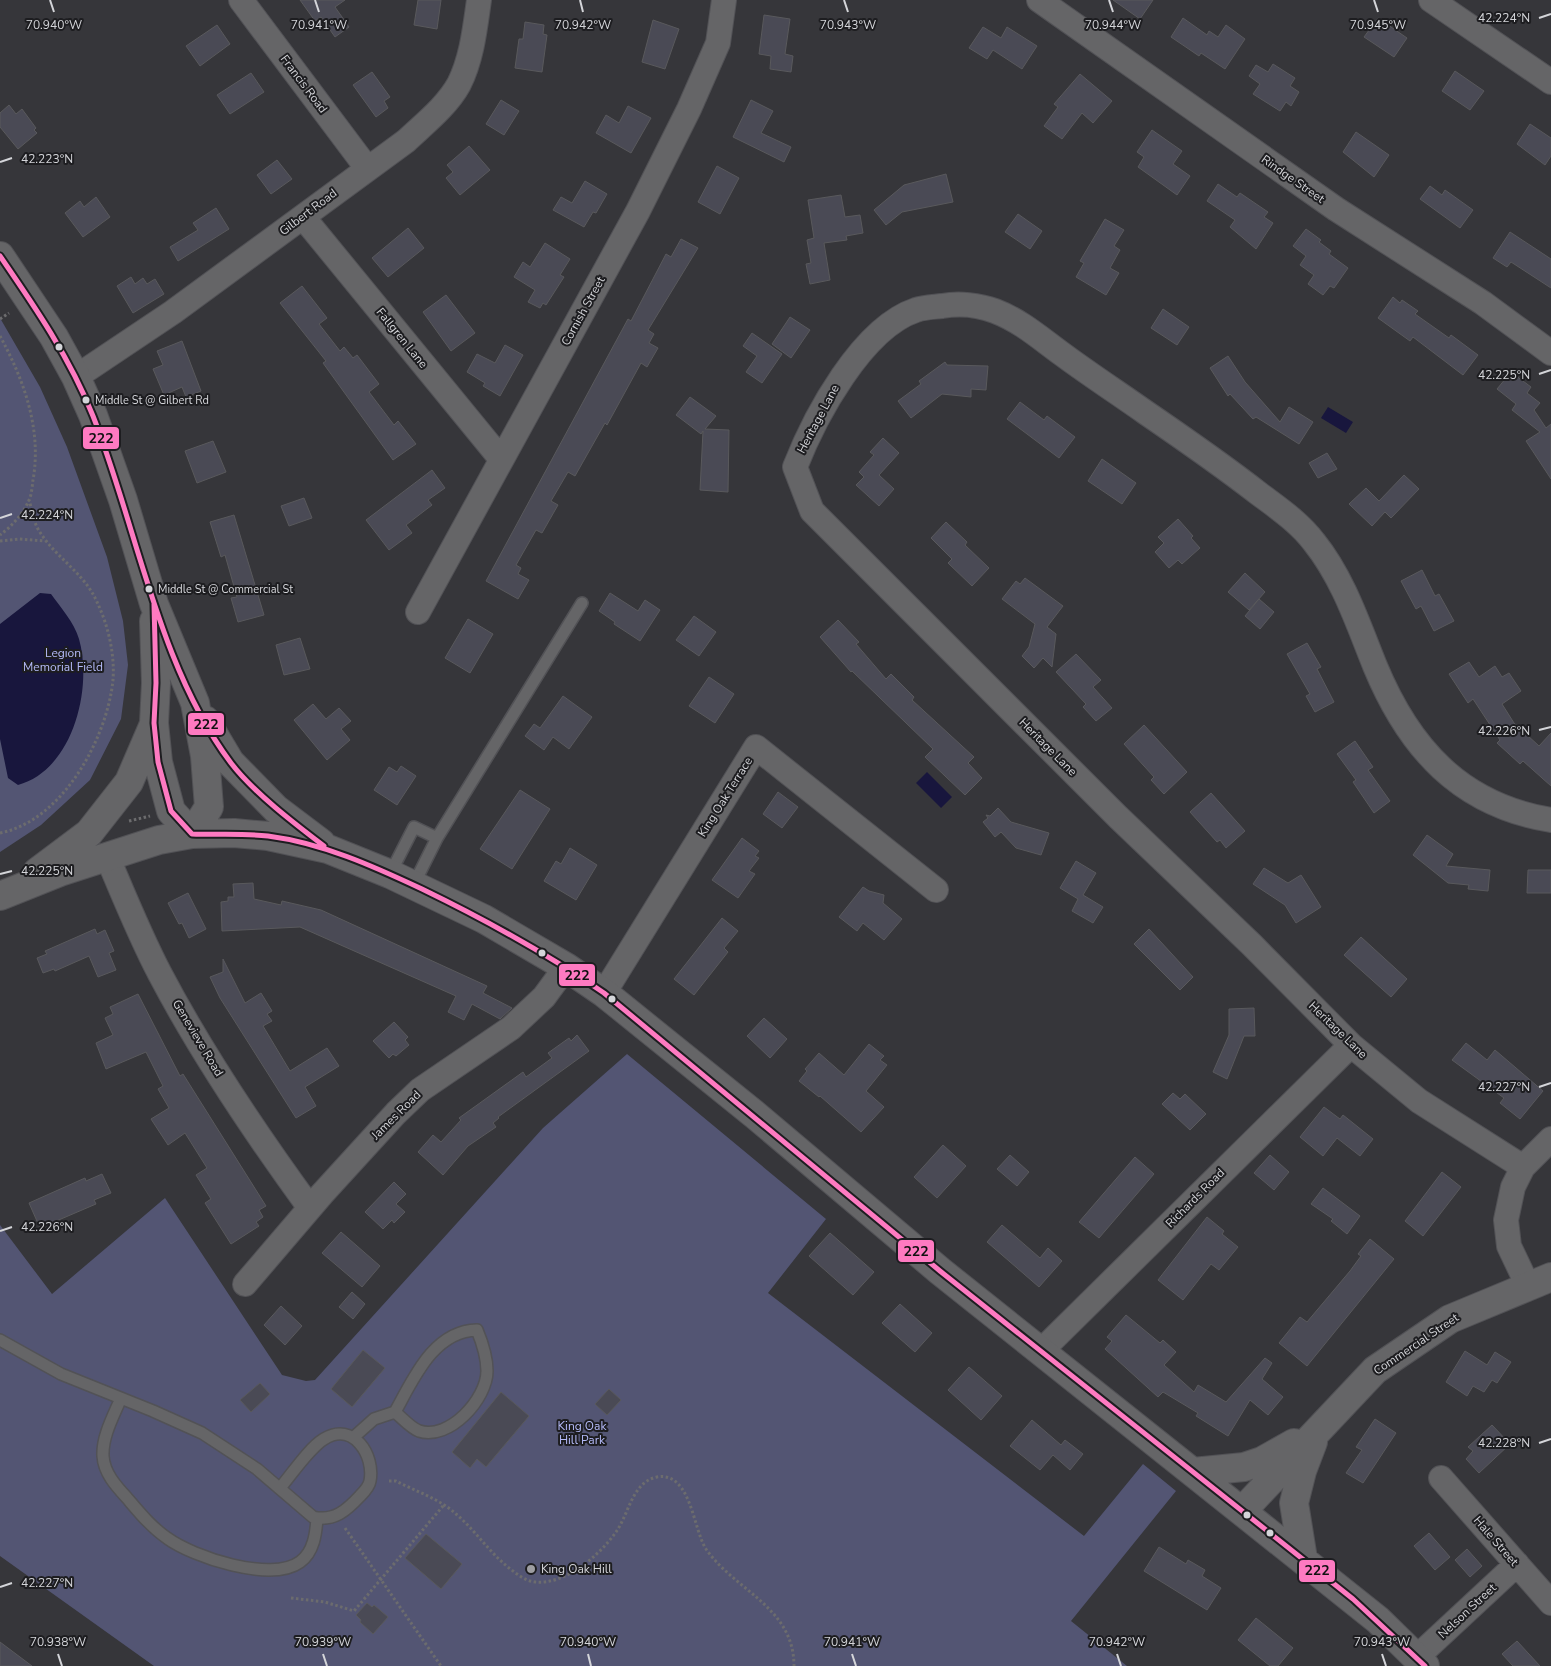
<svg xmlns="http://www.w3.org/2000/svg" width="1551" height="1666" font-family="'Nunito Sans',sans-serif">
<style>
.green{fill:#535573}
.water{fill:#18163d}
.building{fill:#4a4a55;stroke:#59595c}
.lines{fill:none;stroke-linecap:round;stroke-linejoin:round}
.service-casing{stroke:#525256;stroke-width:14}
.minor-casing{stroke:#525256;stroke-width:26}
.secondary-casing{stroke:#525256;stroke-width:30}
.path{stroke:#6c6c6e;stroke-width:3;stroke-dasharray:2.5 2.5;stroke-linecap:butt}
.service{stroke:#656567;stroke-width:11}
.minor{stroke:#656567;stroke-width:24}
.secondary{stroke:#656567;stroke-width:28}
.bus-1-casing{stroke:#1d1d20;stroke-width:9}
.bus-1{stroke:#fe7ac1;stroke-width:5}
.ticks{fill:none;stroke:#d4d5d9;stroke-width:2}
.bus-dot{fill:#d4d5d9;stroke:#1d1d20;stroke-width:2}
.poi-dot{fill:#9d9da1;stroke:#1d1d20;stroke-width:2}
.labels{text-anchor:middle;stroke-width:4;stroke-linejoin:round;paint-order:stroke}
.bus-label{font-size:11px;fill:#d4d5d9;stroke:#1d1d20;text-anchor:start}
.street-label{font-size:12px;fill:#d4d5d9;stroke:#1d1d20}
.park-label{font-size:12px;fill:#b5bbf9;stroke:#1d1d20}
.poi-label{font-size:12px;fill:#d4d5d9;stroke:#1d1d20;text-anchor:start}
.ticks-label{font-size:12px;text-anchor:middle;fill:#d4d5d9;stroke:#1d1d20;stroke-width:4;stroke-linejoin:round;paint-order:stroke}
.line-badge{stroke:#1d1d20;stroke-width:2}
.pale-badge-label{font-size:14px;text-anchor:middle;font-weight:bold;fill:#111}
</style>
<rect width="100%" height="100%" fill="#36363a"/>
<path class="green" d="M0 318 40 387 67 447 107 557 123 621 128 665 121 719 90 780 41 825 0 852Z
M627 1054 826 1219 768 1293 1084 1536 1143 1464 1176 1491 1071 1621 1127 1666H154L0 1556V1225L52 1294 165 1198 282 1375 306 1381 315 1380 543 1128Z"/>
<path class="water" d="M1328 407 1353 422 1346 433 1321 418Z
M40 593 51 594C61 608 74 622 79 639 93 688 73 770 18 785L8 778 0 739V624Z
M927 772 952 797 941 808 916 783Z"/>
<path class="building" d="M300 0H345L335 7 349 27 335 37 321 17 315 21Z
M418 0H441L437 29 414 25Z
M1113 0H1153L1140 19Z
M764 15 790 19 785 54 793 56 791 72 770 69 771 56 759 54Z
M1183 18 1207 35 1209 31 1218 37 1226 25 1245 39 1225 69 1201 53 1199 56 1171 37Z
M1378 18 1407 38 1394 57 1364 37Z
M653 20 679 29 665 69 642 62Z
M525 22 544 25 543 34 547 35 542 72 515 68 519 39H523Z
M217 25 230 44 200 66 186 46Z
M983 27 1001 38 1007 27 1037 46 1022 69 993 50 987 59 969 48Z
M1273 64 1295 78 1290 86 1299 92 1291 106 1286 102 1280 111 1253 94 1260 84 1249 76 1256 65 1268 72Z
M1455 71 1484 91 1470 110 1442 91Z
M372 72 390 97 384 101 388 108 376 117 353 85Z
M251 73 264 92 230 114 217 95Z
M1080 74 1112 101 1093 123 1082 113 1062 139 1044 126 1058 107 1054 104Z
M501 100 519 111 504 135 486 124Z
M751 100 773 111 761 133 791 147 784 162 733 137Z
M9 105 16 114 22 109 36 128 34 130 37 133 18 149 0 127V113Z
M628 106 651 118 631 153 596 133 606 115 619 123Z
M1530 124 1551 138V156L1545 165 1517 144Z
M1152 130 1182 151 1173 164 1190 176 1177 195 1138 167 1144 157 1137 152Z
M1356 132 1389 155 1374 177 1343 152Z
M469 146 490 170 460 195 446 178 453 172 447 165Z
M277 160 292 179 271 194 257 175Z
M717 166 739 178 720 214 698 202Z
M946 174 953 202 902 212 886 225 874 210 904 185Z
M585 181 607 194 596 213 593 212 584 227 553 210 561 197 572 203Z
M1218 184 1237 197 1240 193 1268 212 1264 217 1273 223 1256 249 1230 227 1235 220 1207 201Z
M1430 186 1442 195 1445 190 1473 210 1460 228 1420 199Z
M841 195 845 217 860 215 863 233 846 236 847 240 824 243 830 280 810 284 806 264 811 263 807 240 814 238 808 200Z
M96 197 110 217 83 237 65 213 80 201 84 207Z
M216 208 229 229 178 261 170 247 198 230 193 223Z
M1018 214 1042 231 1030 249 1005 232Z
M1105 219 1124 230 1114 246 1120 250 1110 268 1119 273 1106 295 1076 277 1084 263 1080 261Z
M408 228 424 248 388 277 372 258Z
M1306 229 1321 240 1319 242 1331 251 1329 254 1348 268 1334 288 1330 286 1323 295 1308 284 1314 275 1300 265 1306 256 1293 246Z
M1510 232 1551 259V288L1511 262 1507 267 1493 258Z
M681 239 698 248 648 330 654 334 649 343 658 348 647 367 641 363 607 425 605 423 575 476 568 472 551 501 558 505 542 533 536 530 516 565 521 568 518 574 529 580 518 599 486 581 628 319 631 321 666 254 671 257Z
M545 243 570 259 560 275 564 277 546 305 543 303 540 308 528 302 535 290 514 277 523 262 530 267Z
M131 277 135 284 143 278 147 284 155 279 164 294 133 313 117 286Z
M302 286 327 318 319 324 340 351 344 347 353 358 357 355 379 384 369 392 394 425 398 421 416 444 393 460 323 363 326 361 280 303Z
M446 295 475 333 451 351 423 312Z
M1393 297 1400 303 1402 300 1418 311 1415 314 1449 338 1451 335 1478 355 1463 375 1413 337 1410 341 1378 318Z
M1163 309 1189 327 1177 345 1151 328Z
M790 317 810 330 791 358 772 344Z
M752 333 782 354 762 383 746 372 757 356 743 346Z
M182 341 201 391 186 397 182 387 164 395 153 369 163 365 157 351Z
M505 345 523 355 500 396 483 386 485 383 467 372 477 354 495 363Z
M1228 356 1245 382 1280 422 1289 407 1313 422 1299 444 1256 417 1253 419 1230 394 1228 396 1210 368Z
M945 362 947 365 988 366 986 390 971 389V397L942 394 911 418 898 401 921 384 919 381Z
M1511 372 1531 387 1527 393 1540 403 1534 410 1546 428 1551 424V479L1526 441 1540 432 1512 410 1516 404 1497 389Z
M690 397 716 416 705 429 729 430 728 492 700 490 703 431 701 434 676 415Z
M1020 402 1044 420 1047 416 1075 437 1059 458 1007 419Z
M883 438 899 453 879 475 894 489 879 506 856 485 864 477 859 472 874 455 870 452Z
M213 441 226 472 197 483 185 451Z
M1327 453 1337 469 1318 478 1309 463Z
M1102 459 1136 483 1122 504 1088 481Z
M432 470 445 488 428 500 432 505 406 525 412 533 389 550 366 520Z
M1404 475 1419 489 1391 518 1385 512 1372 526 1349 504 1366 488 1379 501Z
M304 498 312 518 289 526 281 506Z
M234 515 264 615 238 622 231 598 237 597 225 555 221 557 210 522Z
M1178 519 1193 536 1191 538 1200 548 1182 564 1178 560 1169 568 1155 552 1164 543 1158 537Z
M946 522 967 542 965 545 989 568 972 586 948 563 952 559 931 538Z
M1422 570 1435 596 1439 594 1454 621 1434 631 1421 606 1416 609 1401 581Z
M1245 573 1265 592 1249 610 1228 592Z
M1025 578 1063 606 1047 627 1056 634 1052 667 1043 658 1034 668 1022 656 1029 647 1035 624 1002 599 1016 581 1020 584Z
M610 593 638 611 645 600 660 610 640 641 614 624 615 622 599 611Z
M1259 599 1274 612 1260 629 1245 616Z
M694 616 716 632 699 656 676 640Z
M468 619 493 634 470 673 445 658Z
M838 620 859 642 856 644 886 679 891 674 914 697 912 700 974 757 968 763 982 778 965 795 925 757 933 749 852 671 851 672 820 637Z
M300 638 310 669 284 675 276 645Z
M1307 643 1321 667 1317 669 1334 702 1315 712 1306 696 1310 694 1287 654Z
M1076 654 1101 680 1093 687 1112 708 1096 721 1083 707 1086 704 1056 672Z
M1469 662 1479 677 1495 666 1502 677 1509 673 1521 691 1502 704 1514 723 1539 746 1551 733V786L1523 761 1520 764 1497 743 1500 740 1473 699 1468 703 1449 674Z
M709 677 734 694 715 723 689 706Z
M563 696 592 717 569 749 553 737 544 750 525 736 534 724 540 728Z
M313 704 326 719 339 708 351 721 341 729 350 740 327 760 294 720Z
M1144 725 1187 772 1164 794 1151 780 1154 777 1124 744Z
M1355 741 1373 767 1368 770 1390 801 1374 813 1353 782 1356 780 1337 754Z
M401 766 416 776 397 805 374 790 389 767 397 772Z
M520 790 550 809 512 869 480 849Z
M778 792 798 807 782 828 763 814Z
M1211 793 1245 831 1226 848 1220 840 1217 842 1190 812Z
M998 808 1011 822 1049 833 1041 855 1016 848 1001 832 995 837 983 822 988 818 986 815 990 816Z
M1427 835 1453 854 1446 866 1490 870 1488 891 1468 889 1469 885 1448 883 1413 855Z
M742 838 759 851 755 856 759 858 749 871 755 874 738 898 712 880Z
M570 848 597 865 576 900 544 881 556 861 561 864Z
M1076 861 1096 873 1083 895 1103 907 1093 923 1072 911 1078 899 1060 888Z
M1264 868 1288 883 1301 875 1321 907 1296 923 1285 905 1253 884Z
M1528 870H1551V893H1527Z
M253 883 254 899 281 905 282 901 321 910 487 986 483 993 512 1008 500 1019 472 1004 464 1020 448 1012 456 996 300 927 222 931 221 902 228 901V897H234L233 884Z
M863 887 869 891 884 895 883 903 902 919 884 940 863 923 857 931 839 917Z
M188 893 206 929 189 938 182 923 179 924 168 903Z
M722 918 738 931 724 948 728 952 694 995 674 979Z
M95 929 97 934 105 930 114 951 109 953 116 970 98 977 89 956 55 971 54 969 43 973 37 958 47 954 45 951Z
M1149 929 1193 977 1180 990 1134 944Z
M1361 937 1407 979 1391 997 1344 955Z
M223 959 245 1003 261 993 272 1011 267 1014 272 1021 263 1026 290 1071 327 1048 339 1066 305 1087 316 1106 296 1118 220 998 210 977 223 972Z
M138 994 180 1076 183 1074 266 1206 259 1210 263 1217 256 1222 259 1226 231 1244 205 1203 211 1199 196 1175 207 1168 185 1133 168 1145 151 1119 169 1108 158 1089 163 1086 146 1052 106 1069 96 1043 113 1035 105 1018 113 1014 110 1007Z
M1254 1008 1255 1036H1244L1227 1079 1213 1072 1229 1035V1009Z
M764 1018 787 1039 770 1058 747 1036Z
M394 1022 408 1037 405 1040 409 1045 396 1056 393 1054 389 1058 373 1041Z
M577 1035 589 1051 498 1117 499 1118 493 1123 496 1127 468 1146 443 1175 418 1152 433 1135 441 1142 461 1120 459 1118 523 1072 526 1077 552 1058 548 1053 569 1038 571 1041Z
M1466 1043 1487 1060 1495 1050 1543 1091 1520 1119 1500 1103 1504 1098 1452 1060Z
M869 1044 884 1056 880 1060 887 1065 866 1091 884 1107 861 1132 820 1096 819 1097 799 1081 807 1071 805 1069 819 1053 844 1075Z
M1173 1093 1180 1099 1185 1094 1206 1114 1190 1130 1162 1104Z
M1324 1107 1340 1119 1343 1115 1373 1139 1360 1156 1337 1138 1323 1156 1300 1137Z
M943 1145 966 1166 937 1198 914 1177Z
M1010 1155 1029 1172 1017 1186 997 1169Z
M1270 1155 1289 1172 1274 1190 1254 1173Z
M1135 1157 1154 1174 1099 1238 1079 1222Z
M1442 1172 1461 1187 1423 1236 1405 1221Z
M102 1174 111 1193 94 1200 96 1204 40 1228 29 1203 85 1178 86 1181Z
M394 1182 406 1194 396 1204 405 1212 394 1223 392 1220 383 1229 365 1212Z
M1323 1188 1360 1216 1347 1234 1331 1221 1333 1219 1311 1204Z
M1207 1217 1224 1231 1222 1234 1238 1247 1219 1270 1211 1264 1183 1300 1158 1280Z
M1002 1225 1040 1258 1048 1248 1062 1261 1039 1287 987 1242Z
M341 1232 380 1266 362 1287 322 1253Z
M830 1233 874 1272 853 1295 809 1256Z
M1370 1239 1394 1259 1307 1366 1279 1343 1300 1317 1307 1322 1350 1271 1361 1256 1358 1254Z
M352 1292 365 1304 353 1319 339 1307Z
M900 1304 932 1333 915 1352 882 1323Z
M281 1306 302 1326 285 1345 264 1325Z
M1126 1315 1160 1343 1163 1340 1176 1352 1164 1365 1194 1392 1198 1385 1226 1402 1265 1358 1272 1363 1262 1379 1283 1397 1268 1415 1250 1400 1228 1436 1196 1416 1198 1413 1163 1392 1158 1397 1105 1349 1112 1341 1107 1337Z
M363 1350 385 1368 352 1407 331 1389Z
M1465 1351 1487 1365 1495 1352 1511 1362 1497 1383 1492 1380 1484 1392 1473 1386 1467 1396 1446 1382Z
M969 1367 1002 1396 981 1420 948 1390Z
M260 1383 270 1394 251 1412 240 1400Z
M609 1389 621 1400 607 1415 595 1404Z
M501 1392 529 1416 486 1467 477 1459 470 1468 452 1452Z
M1375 1419 1396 1433 1363 1483 1346 1473 1362 1450 1356 1447Z
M1032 1420 1061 1445 1065 1440 1083 1454 1070 1470 1053 1455 1040 1470 1010 1446Z
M1492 1425 1510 1444 1479 1473 1466 1459 1473 1451 1468 1447Z
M1429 1533 1450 1557 1435 1570 1414 1546Z
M426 1534 462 1564 441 1589 405 1558Z
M1159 1547 1186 1564 1188 1560 1205 1570 1202 1576 1221 1588 1207 1610 1144 1571Z
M1467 1549 1482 1566 1470 1577 1455 1560Z
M367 1603 372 1607 374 1605 388 1617 373 1634 360 1622 361 1620 356 1615Z
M1256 1618 1293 1648 1278 1666H1270L1238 1640Z
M1517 1641 1540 1666H1513L1502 1654Z
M0 1642 32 1666H0Z"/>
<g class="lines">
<defs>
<path id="service" d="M390 874 414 827 437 838
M413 886 437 838 582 603
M0 1340 61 1374 153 1411 202 1433 257 1469 313 1517C334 1522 347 1510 360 1496 364 1492 369 1487 370 1481 375 1455 353 1421 324 1439 309 1448 292 1474 280 1488
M121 1398C114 1415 102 1436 103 1456 104 1473 116 1486 127 1498 139 1512 151 1527 167 1538 193 1557 271 1583 300 1562 314 1552 316 1533 317 1518
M355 1436 374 1419 395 1412C413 1380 433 1331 477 1330 482 1342 487 1358 487 1371 487 1399 449 1441 419 1431 411 1428 402 1418 395 1412"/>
<path id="minor" d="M241 0 367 168
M1039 0 1336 209 1483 303 1551 353
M1431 0 1551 82
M303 217 501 459
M76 377 173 312 406 141C424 124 447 106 459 84 472 58 475 28 479 0
M418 612 638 211 689 109 718 43 724 0
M107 856C124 896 140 936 160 974 203 1056 256 1134 310 1208
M604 993 756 747 936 890
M1523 1167 1419 1101 1351 1045 1252 945 1118 817 812 511 795 467C815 416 862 328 916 310 924 307 934 307 942 306 959 303 979 305 995 311 1021 321 1040 338 1062 354 1089 374 1118 393 1145 412 1183 438 1222 465 1258 493 1278 508 1299 522 1314 542 1343 578 1358 624 1375 666 1409 748 1460 805 1551 820
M245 1284 322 1194 396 1113 420 1090 511 1028 544 997 566 967
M1528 1286 1509 1246 1506 1220 1513 1187 1523 1167 1551 1139
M1040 1352 1351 1045
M1441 1478 1551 1603
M1417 1657 1517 1564"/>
<path id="secondary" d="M0 256 54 337 76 377 93 415 123 500 154 604 195 703 205 756 209 807 192 834
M154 621 156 683 154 723 158 762 171 811 192 834
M205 720 230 762 276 809 321 843
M37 872 89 833 129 782 154 724
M0 896 60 872 159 840 192 834 234 833 268 836 328 849 390 874 484 919 566 967 604 993 754 1114 940 1271 1378 1620 1425 1666
M1193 1472 1244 1467 1262 1461 1294 1443
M1243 1510 1375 1370 1450 1319 1551 1277
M1303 1559 1294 1503 1302 1471 1313 1442"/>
</defs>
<use href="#service" class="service-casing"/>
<use href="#minor" class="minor-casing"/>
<use href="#secondary" class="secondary-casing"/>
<path class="path" d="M0 319 9 313
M0 336C24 380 42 430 33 480 32 486 32 494 29 500 24 513 11 527 0 535
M0 541 19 539 45 541
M129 821 150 816
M0 833C62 821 107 739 113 680 115 654 108 625 97 602 84 572 54 557 38 529 33 520 32 509 29 500
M389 1481H396C415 1491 440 1499 456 1514 475 1530 489 1552 509 1568 517 1574 525 1581 535 1582 565 1585 599 1556 616 1532 629 1514 632 1482 657 1477 691 1471 693 1529 706 1549 735 1591 794 1607 794 1666
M345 1528 441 1666
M291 1598 325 1602 354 1611 443 1506"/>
<use href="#service" class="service"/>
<use href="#minor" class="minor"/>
<use href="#secondary" class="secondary"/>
<defs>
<path id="bus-1" d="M0 256C35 307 70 358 93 416 137 527 158 666 231 763 253 792 295 824 324 846
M154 604 156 683 154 723 158 762 171 811 192 834C217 835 243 833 268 836 322 843 373 866 422 889 486 920 546 953 604 993L940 1271 1353 1599 1425 1666"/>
</defs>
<use href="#bus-1" class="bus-1-casing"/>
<use href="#bus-1" class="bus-1"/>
</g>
<path class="ticks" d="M50 0 54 12M315 0 319 12M580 0 583 12M844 0 848 12M1109 0 1113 12M1374 0 1378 12M1539 18 1551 14M0 162 12 158M1539 374 1551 370M0 518 12 514M1539 730 1551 727M0 874 12 871M1539 1087 1551 1083M0 1231 12 1227M1539 1443 1551 1439M0 1587 12 1583M58 1654 62 1666M323 1654 327 1666M588 1654 591 1666M852 1654 856 1666M1117 1654 1121 1666M1382 1654 1386 1666"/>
<g class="bus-dot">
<circle cx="59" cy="347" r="4.5"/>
<circle cx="86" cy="400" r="4.5"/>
<circle cx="149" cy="589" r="4.5"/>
<circle cx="542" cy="953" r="4.5"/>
<circle cx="612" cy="999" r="4.5"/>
<circle cx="1247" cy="1515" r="4.5"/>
<circle cx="1270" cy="1533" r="4.5"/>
</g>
<circle class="poi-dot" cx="531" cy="1569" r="5"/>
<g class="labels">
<g class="bus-label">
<text x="95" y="404">Middle St @ Gilbert Rd</text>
<text x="158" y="593">Middle St @ Commercial St</text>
</g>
<g class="street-label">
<text transform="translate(304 84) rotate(53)" y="4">Francis Road</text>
<text transform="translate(1293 179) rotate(35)" y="4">Rindge Street</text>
<text transform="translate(308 212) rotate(-37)" y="4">Gilbert Road</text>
<text transform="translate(583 311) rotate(-61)" y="4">Cornish Street</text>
<text transform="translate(402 338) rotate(51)" y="4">Fallgren Lane</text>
<text transform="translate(818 419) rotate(-62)" y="4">Heritage Lane</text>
<text transform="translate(1048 747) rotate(45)" y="4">Heritage Lane</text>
<text transform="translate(725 797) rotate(-58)" y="4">King Oak Terrace</text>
<text transform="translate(1338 1030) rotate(44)" y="4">Heritage Lane</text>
<text transform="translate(198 1038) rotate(59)" y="4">Genevieve Road</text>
<text transform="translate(396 1115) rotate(-45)" y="4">James Road</text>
<text transform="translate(1195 1198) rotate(-45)" y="4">Richards Road</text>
<text transform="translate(1416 1344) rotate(-34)" y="4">Commercial Street</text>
<text transform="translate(1496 1541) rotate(49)" y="4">Hale Street</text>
<text transform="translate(1467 1611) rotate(-43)" y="4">Nelson Street</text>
</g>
<g class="park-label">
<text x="63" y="657">Legion<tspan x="63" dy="14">Memorial Field</tspan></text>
<text x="582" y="1430">King Oak<tspan x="582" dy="14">Hill Park</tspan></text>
</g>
<g class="poi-label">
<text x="541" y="1573">King Oak Hill</text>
</g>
</g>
<g class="ticks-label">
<text x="1504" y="22">42.224°N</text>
<text x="54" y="29">70.940°W</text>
<text x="319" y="29">70.941°W</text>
<text x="583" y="29">70.942°W</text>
<text x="848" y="29">70.943°W</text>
<text x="1113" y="29">70.944°W</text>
<text x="1378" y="29">70.945°W</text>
<text x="47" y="163">42.223°N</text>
<text x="1504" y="379">42.225°N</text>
<text x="47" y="519">42.224°N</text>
<text x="1504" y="735">42.226°N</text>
<text x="47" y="875">42.225°N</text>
<text x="1504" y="1091">42.227°N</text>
<text x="47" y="1231">42.226°N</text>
<text x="1504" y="1447">42.228°N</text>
<text x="47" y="1587">42.227°N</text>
<text x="58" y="1646">70.938°W</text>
<text x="323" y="1646">70.939°W</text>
<text x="588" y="1646">70.940°W</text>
<text x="852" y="1646">70.941°W</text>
<text x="1117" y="1646">70.942°W</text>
<text x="1382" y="1646">70.943°W</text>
</g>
<g class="line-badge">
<rect x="82" y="426" width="38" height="24" rx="5" fill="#fe7ac1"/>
<rect x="187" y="712" width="38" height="24" rx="5" fill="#fe7ac1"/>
<rect x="558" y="963" width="38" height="24" rx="5" fill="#fe7ac1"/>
<rect x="897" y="1239" width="38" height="24" rx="5" fill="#fe7ac1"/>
<rect x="1298" y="1559" width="38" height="24" rx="5" fill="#fe7ac1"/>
</g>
<g class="pale-badge-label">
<text x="101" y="443">222</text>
<text x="206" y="729">222</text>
<text x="577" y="980">222</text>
<text x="916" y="1256">222</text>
<text x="1317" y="1575">222</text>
</g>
</svg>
